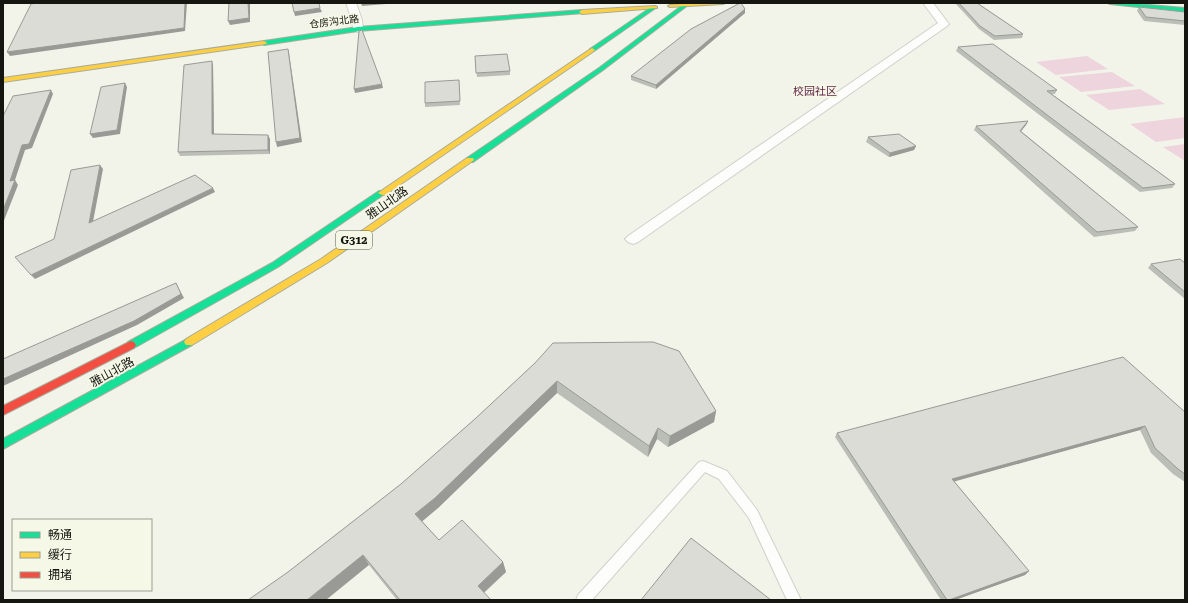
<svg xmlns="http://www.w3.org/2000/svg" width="1188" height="603" font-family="'Roboto Serif','Noto Sans SC',serif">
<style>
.green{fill:#eed4dc}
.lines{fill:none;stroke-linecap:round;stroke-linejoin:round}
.lane-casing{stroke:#cfd1ca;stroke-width:2}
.street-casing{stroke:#cfd1ca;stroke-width:2}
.fast-casing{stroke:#a9ac9a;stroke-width:2}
.slow-casing{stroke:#a9ac9a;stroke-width:2}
.jam-casing{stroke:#a9ac9a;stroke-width:2}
.lane{fill:#fdfdfc;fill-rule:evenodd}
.street{fill:#fdfdfc;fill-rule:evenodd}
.fast{fill:#16e098;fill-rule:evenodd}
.slow{fill:#ffcf43;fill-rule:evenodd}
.jam{fill:#f24e42;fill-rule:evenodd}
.wall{fill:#bbbdb7}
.shaded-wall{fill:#999a95}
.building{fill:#dadcd5;stroke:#999a95}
.labels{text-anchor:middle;stroke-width:4;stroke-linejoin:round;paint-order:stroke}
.far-street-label{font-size:10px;fill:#151610;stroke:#f5f8e6}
.far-neighbourhood-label{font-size:11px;fill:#632549;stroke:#f5f8e6}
.shield{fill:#f5f8e6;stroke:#585a50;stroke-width:1}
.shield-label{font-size:11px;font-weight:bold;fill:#151610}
.street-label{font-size:12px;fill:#151610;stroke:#f5f8e6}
</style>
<rect width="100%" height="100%" fill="#f2f4ea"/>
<path class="green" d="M1087 56 1108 69 1056 75 1036 62Z
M1112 72 1135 86 1081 92 1059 77Z
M1140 89 1165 104 1109 110 1086 95Z
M1185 117V138L1156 142 1130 124Z
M1185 144V161L1163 147Z"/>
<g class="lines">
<defs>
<path id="lane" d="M703 461 727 471 757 510 801 600H787L749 518 719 479 705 472 592 600H576L578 595 699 462Z"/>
<path id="street" d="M346 3H356L362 20 363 29 362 31 358 32 353 29 352 20Z
M923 3H933L949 24 947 26 638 242 633 244 628 242 625 239 628 236 938 23Z"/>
<path id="fast" d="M1108 3H1126L1185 8V12L1110 4Z
M684 4 688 5 603 70 473 162H467V158L599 68Z
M653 6 657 7 594 51H590V49Z
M582 10 585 12 584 13 358 31 264 45 261 43 264 41 358 27Z
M379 191H382L386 193 278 267 134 348H128L126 345 128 342 272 263Z
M189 338 192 339 194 342 192 345 3 449V439Z"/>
<path id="slow" d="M697 3H725L723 4 670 7 668 6 670 5Z
M655 6 657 7V8L582 14 579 12 582 10Z
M264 41 267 43 266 44 3 82V78Z
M592 48 595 50 594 51 385 195H382L378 193Z
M467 158H473L474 160 327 263 192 345H186L184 342 186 339 321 259Z"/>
<path id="jam" d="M131 341 134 342 136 345 134 348 3 415V406Z"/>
</defs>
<use href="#lane" class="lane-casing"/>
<use href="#street" class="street-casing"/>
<use href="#fast" class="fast-casing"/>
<use href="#slow" class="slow-casing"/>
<use href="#jam" class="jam-casing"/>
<use href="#lane" class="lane"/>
<use href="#street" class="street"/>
<use href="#fast" class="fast"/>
<use href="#slow" class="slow"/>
<use href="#jam" class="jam"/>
</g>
<path class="wall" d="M955 3H977L1023 34 1022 38 994 40 979 29Z
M1167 3H1185V4Z
M1139 7 1185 12V25L1144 21 1137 11Z
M745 9V13L656 89 631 80V76Z
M958 47 1057 90 1055 94H1052L1175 184 1172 188 1140 192 956 51Z
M475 56 510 71V75L477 77Z
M213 65 214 134 270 139V154L180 156 178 152Z
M459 84 460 105 425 107V103Z
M1028 121 1026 125 1021 131 1138 227 1135 231 1094 237 974 130 976 126Z
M868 137 916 146 914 150 889 157 866 142Z
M1185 263V299L1148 268 1151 264Z
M535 363 716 411 714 422 668 447 657 439 648 457 557 393 438 508 422 521 439 540 503 562 506 572 484 593 491 600H397L369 565 288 572 401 484 476 418Z
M1185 412V482L1173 474 1151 453 1140 430 954 481 1029 571 1025 575 955 600H941L835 437 837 433Z"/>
<path class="shaded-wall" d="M185 3H187L185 31 10 56 7 52Z
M248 3H250V22L230 25 228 21Z
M361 3H398L362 6Z
M320 8 322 12 295 16 294 12Z
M745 9V13L656 89V85Z
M288 49 289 53 302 142 277 147 276 142Z
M212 61 213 65 214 138 212 134Z
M125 83 127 87 120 134 93 138 90 134Z
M382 84 383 88 355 93 354 89Z
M51 90 53 94 32 148 25 150 13 186 10 181 22 145Z
M1028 121 1026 125 1018 135 1020 131Z
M268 135 270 139V154L268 150Z
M916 146 914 150 889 157 890 153Z
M100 165 103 169 92 227 89 223Z
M15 180 18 185 3 223V210Z
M213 188 215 192 35 279 31 275Z
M176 283 184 298 137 325 3 386V379Z
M557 381V393L438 508 419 524 415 514Z
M716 411 714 422 668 447 670 436Z
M1145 426 1140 430 949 483 952 479Z
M658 428 657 439 648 457 649 446Z
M363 555 369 565 326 600H307Z
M503 562 506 572 481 595 478 586Z
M1029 571 1025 575 955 600H949Z"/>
<path class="building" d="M36 3H185L184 28 7 52 31 4Z
M229 3H248L249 18 228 21Z
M292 3H319L320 8 294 12Z
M740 3H741L745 9 656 85 631 76 691 29Z
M959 3H977L1023 34 995 36 980 26Z
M1139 7 1185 12V21L1146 17Z
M362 30 382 84 354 89 359 31Z
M993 44 1057 90 1047 91 1175 184 1143 188 958 47Z
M288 49 300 138 276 142 268 52Z
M507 54 510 71 476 73 475 56Z
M212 61V134L268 135V150L178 152 184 65Z
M459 80 460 101 425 103V82Z
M125 83 117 130 90 134 101 87Z
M51 90 29 144 22 145 10 181 15 180 3 210V116L13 96Z
M1028 121 1020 131 1138 227 1097 232 976 126Z
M899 134 916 146 890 153 868 137Z
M100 165 89 223 195 175 213 188 31 275 15 257 54 239 71 170Z
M1180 259 1185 263V292L1151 264Z
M176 283 181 294 134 321 3 379V359Z
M653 342 679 351 716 411 670 436 658 428 649 446 557 381 435 498 415 514 439 540 462 520 503 562 478 586 491 600H400L363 555 307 600H248L288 572 401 484 476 418 535 363 553 343Z
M1123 357 1185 412V474L1178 469 1155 448 1145 426 952 479 1029 571 949 600H947L837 433Z
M691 538 771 600H641Z"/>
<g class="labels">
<g class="far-street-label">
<text transform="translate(334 21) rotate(-7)" y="4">仓房沟北路</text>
</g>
<g class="far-neighbourhood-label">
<text x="815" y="95">校园社区</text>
</g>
<rect class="shield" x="336" y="231" width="36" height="18" rx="3"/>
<g class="shield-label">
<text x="354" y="244">G312</text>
</g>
<g class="street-label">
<text transform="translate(387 203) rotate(-35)" y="4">雅山北路</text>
<text transform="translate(112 372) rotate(-29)" y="4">雅山北路</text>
</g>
</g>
<rect width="1188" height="603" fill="none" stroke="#151610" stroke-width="8"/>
<rect x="12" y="519" width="140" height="72" fill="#f5f8e6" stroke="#9b9e90"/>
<rect x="20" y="532" width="20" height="6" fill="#16e098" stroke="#9b9e90"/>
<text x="48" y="539" font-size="12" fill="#151610">畅通</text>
<rect x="20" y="552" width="20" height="6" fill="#ffcf43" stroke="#9b9e90"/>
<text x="48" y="559" font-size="12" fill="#151610">缓行</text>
<rect x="20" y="572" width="20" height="6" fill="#f24e42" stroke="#9b9e90"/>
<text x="48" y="579" font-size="12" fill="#151610">拥堵</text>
</svg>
